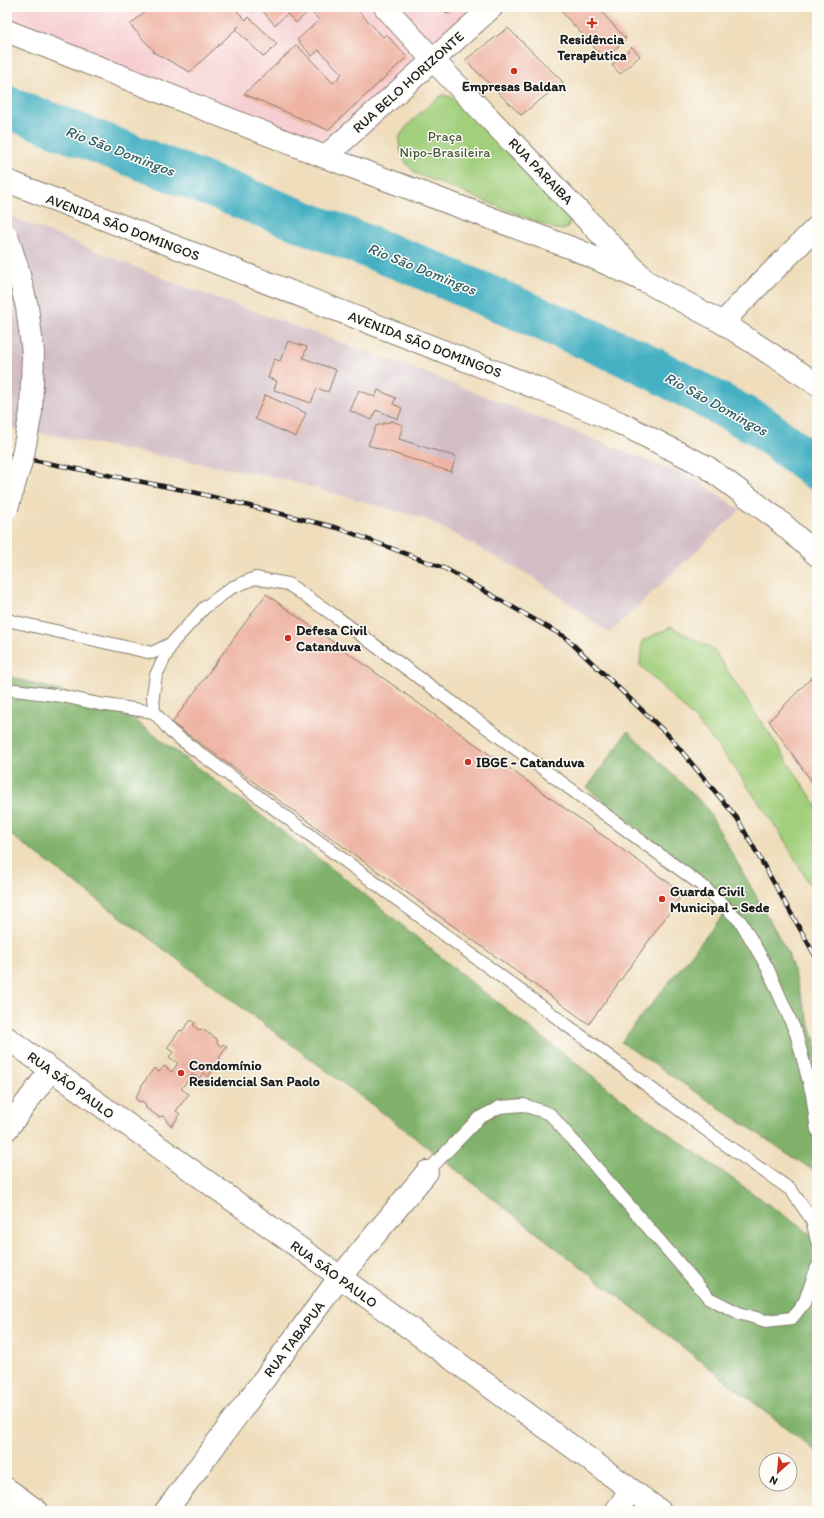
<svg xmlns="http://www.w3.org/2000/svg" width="824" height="1518" font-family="Itim,sans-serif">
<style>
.built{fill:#f7cfd2}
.industrial{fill:#d2bdc6}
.green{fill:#a1cf7c;stroke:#5e764c}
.forest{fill:#80b26c;stroke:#4e6744}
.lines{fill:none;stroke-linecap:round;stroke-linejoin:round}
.river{stroke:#44b0c2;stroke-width:43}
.building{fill:#eeb3a3}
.lane-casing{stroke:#867c6c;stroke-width:14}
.street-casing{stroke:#867c6c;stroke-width:24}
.secondary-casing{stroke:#867c6c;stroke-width:24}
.primary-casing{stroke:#867c6c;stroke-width:24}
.lane{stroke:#fff;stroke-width:12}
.street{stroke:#fff;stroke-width:22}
.secondary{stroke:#fff;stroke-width:22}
.primary{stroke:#fff;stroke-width:22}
.rail-casing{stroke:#1c1c1c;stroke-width:4.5}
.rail{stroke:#fdfcf7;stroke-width:3;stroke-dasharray:9;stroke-linecap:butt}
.secondary-bridge-casing{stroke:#867c6c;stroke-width:24;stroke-linecap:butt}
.secondary-bridge{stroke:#fff;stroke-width:22}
.poi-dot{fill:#c8321e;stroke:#fdfcf7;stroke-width:1.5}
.labels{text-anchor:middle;stroke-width:3;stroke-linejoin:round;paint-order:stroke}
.poi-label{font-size:14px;font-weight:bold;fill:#1c1c1c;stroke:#fdfcf7;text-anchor:start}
.street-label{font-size:14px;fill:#1c1c1c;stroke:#fdfcf7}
.park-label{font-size:14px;fill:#4b5b3e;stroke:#fdfcf7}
.water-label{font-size:15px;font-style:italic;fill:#2e5f67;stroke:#fdfcf7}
</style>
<rect width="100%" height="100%" fill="#fdfcf7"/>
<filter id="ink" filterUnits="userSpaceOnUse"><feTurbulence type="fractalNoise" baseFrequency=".025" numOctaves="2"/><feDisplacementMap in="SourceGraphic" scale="8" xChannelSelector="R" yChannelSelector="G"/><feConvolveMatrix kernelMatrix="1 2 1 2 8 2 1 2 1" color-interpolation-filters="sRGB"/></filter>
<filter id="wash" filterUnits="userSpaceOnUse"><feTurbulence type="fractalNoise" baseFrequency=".012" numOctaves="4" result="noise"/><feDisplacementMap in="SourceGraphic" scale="16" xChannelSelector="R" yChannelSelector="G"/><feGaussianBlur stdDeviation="0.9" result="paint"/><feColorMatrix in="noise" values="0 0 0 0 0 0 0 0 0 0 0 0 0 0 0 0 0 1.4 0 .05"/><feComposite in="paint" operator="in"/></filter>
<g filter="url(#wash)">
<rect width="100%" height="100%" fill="#efddbb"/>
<path class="built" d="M7 7H508L336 165 7 24Z"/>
<path class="industrial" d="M7 215 180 285 423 372 697 480 740 510 609 633 533 577 426 519 279 478 7 427Z"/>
<path class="green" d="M443 95 451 97 462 106 568 215 570 221 568 227 564 230 555 229 417 174C407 166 403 160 400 148 400 145 398 142 399 139 401 128 433 101 443 95Z
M671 627 713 649 817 806V898L782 836 734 767 697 721 640 665 642 641Z"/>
<path class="forest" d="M7 676 118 708 347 880 476 986 647 1118 817 1239V1452L395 1122 7 832Z
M628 731 706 807 788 953 817 1048V1173L621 1042 731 905 587 788Z"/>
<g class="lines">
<path class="river" d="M7 107 418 266 639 361 759 425 817 469"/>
</g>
<g id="blocks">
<path class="building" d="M150 7H233L246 20 249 17 277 44 264 57 236 30 239 26 190 72 153 52H155L130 25Z
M247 7H258L252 12Z
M263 7H355L383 37 386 34 407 57 328 130 244 94 297 45 333 83 342 74 319 50 312 56 297 40 319 20 310 10 296 23 287 14 275 25 261 9Z
M441 7H455L447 14Z
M557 7H597L626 39 605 59Z
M508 28 563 82 521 115 465 60Z
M632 47 640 56 620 74 612 65Z
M288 341 307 347 303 358 336 370 328 392 317 388 311 403 274 390 277 381 268 378 274 359 280 361Z
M359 390 375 397 378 390 396 398 393 404 402 408 398 419 376 410 372 420 350 411Z
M265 395 306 413 296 437 255 419Z
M392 421 403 425 399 439 456 457 451 472 368 445 376 426Z
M266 594 683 893 589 1024 172 723Z
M817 672V789L769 721Z
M191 1020 195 1023 193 1025 199 1030 202 1029 217 1039V1043L221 1046 223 1044 227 1047 219 1058 221 1059 208 1077 203 1073 199 1079 192 1074 181 1089 189 1094 176 1111 180 1114 172 1126 166 1121 167 1119 163 1116 159 1117 146 1108 145 1103 141 1101 140 1102 135 1098 142 1087 141 1086 154 1068 159 1072 164 1066 172 1072 178 1063 169 1057 173 1052 167 1048 180 1030 182 1031Z"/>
</g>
</g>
<g filter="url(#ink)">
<use href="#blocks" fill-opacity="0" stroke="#867c6c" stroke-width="1"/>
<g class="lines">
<defs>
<path id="lane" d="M7 620 152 653 172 643
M7 689 62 696 99 704 154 712
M817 1130 812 1094 796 1033 767 967 741 922 704 887 335 616 288 584 255 578 231 588 204 608 172 643 156 675 153 695 154 712 171 732 595 1046 722 1142 791 1190 812 1220 817 1241
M427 1172 479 1118 500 1107 524 1105 550 1114 709 1298 739 1313 766 1321 792 1318 804 1303 817 1267"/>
<path id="street" d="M385 7 433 60 647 282
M325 157 492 7
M723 323 739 305 817 227
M7 1489 37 1511
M166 1511 340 1277 427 1172
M616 1511 631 1490"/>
<path id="secondary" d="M7 1038 340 1277 660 1511
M7 1129 50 1071"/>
<path id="primary" d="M7 31 325 157 577 250 647 282 723 323 817 384
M7 181 537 388 620 423 707 467 777 519 817 555"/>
</defs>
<use href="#lane" class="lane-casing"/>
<use href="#street" class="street-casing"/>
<use href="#secondary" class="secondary-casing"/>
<use href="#primary" class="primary-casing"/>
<use href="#lane" class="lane"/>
<use href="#street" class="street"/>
<use href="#secondary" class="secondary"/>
<use href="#primary" class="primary"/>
<defs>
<path id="rail" d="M7 455 193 492 338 528 446 569 565 637 668 735 737 818 817 959"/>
</defs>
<use href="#rail" class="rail-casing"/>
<use href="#rail" class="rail"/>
<defs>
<path id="secondary-bridge" d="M7 236 17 267 27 307 33 353 31 412 23 455 7 508"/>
</defs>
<use href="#secondary-bridge" class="secondary-bridge-casing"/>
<use href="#secondary-bridge" class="secondary-bridge"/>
</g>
</g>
<g class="poi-dot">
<path d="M590 17h4v4h4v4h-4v4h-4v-4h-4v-4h4z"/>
<circle cx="514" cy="71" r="4"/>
<circle cx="288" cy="638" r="4"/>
<circle cx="468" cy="762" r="4"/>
<circle cx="662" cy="899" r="4"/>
<circle cx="181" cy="1073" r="4"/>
</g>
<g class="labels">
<g class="poi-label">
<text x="592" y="44" text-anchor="middle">Residência<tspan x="592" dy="16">Terapêutica</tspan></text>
<text x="514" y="91" text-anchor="middle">Empresas Baldan</text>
<text x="296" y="635">Defesa Civil<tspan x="296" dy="16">Catanduva</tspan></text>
<text x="476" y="767">IBGE - Catanduva</text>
<text x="670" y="896">Guarda Civil<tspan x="670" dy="16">Municipal - Sede</tspan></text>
<text x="189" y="1070">Condomínio<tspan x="189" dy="16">Residencial San Paolo</tspan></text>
</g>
<g class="street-label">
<text transform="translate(408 82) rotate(-42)" y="5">RUA BELO HORIZONTE</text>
<text transform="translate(541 171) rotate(46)" y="5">RUA PARAIBA</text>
<text transform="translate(123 227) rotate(21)" y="5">AVENIDA SÃO DOMINGOS</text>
<text transform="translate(425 344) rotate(21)" y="5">AVENIDA SÃO DOMINGOS</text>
<text transform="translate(71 1085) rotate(36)" y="5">RUA SÃO PAULO</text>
<text transform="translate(334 1274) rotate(36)" y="5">RUA SÃO PAULO</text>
<text transform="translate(294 1339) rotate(-53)" y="5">RUA TABAPUA</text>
</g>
<g class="park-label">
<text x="445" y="141">Praça<tspan x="445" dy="16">Nipo-Brasileira</tspan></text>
</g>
<g class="water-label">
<text transform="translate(120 151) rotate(21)" y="5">Rio São Domingos</text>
<text transform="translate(422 269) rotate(22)" y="5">Rio São Domingos</text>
<text transform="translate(716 404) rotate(29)" y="5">Rio São Domingos</text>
</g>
</g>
<rect width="824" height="1518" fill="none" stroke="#fdfcf7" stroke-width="24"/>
<g transform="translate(778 1472) rotate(207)"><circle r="19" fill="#fdfcf7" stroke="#a3a29f"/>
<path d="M0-3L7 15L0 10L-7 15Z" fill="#c8321e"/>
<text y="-6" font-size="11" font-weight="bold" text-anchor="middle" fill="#1c1c1c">N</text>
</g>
</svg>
